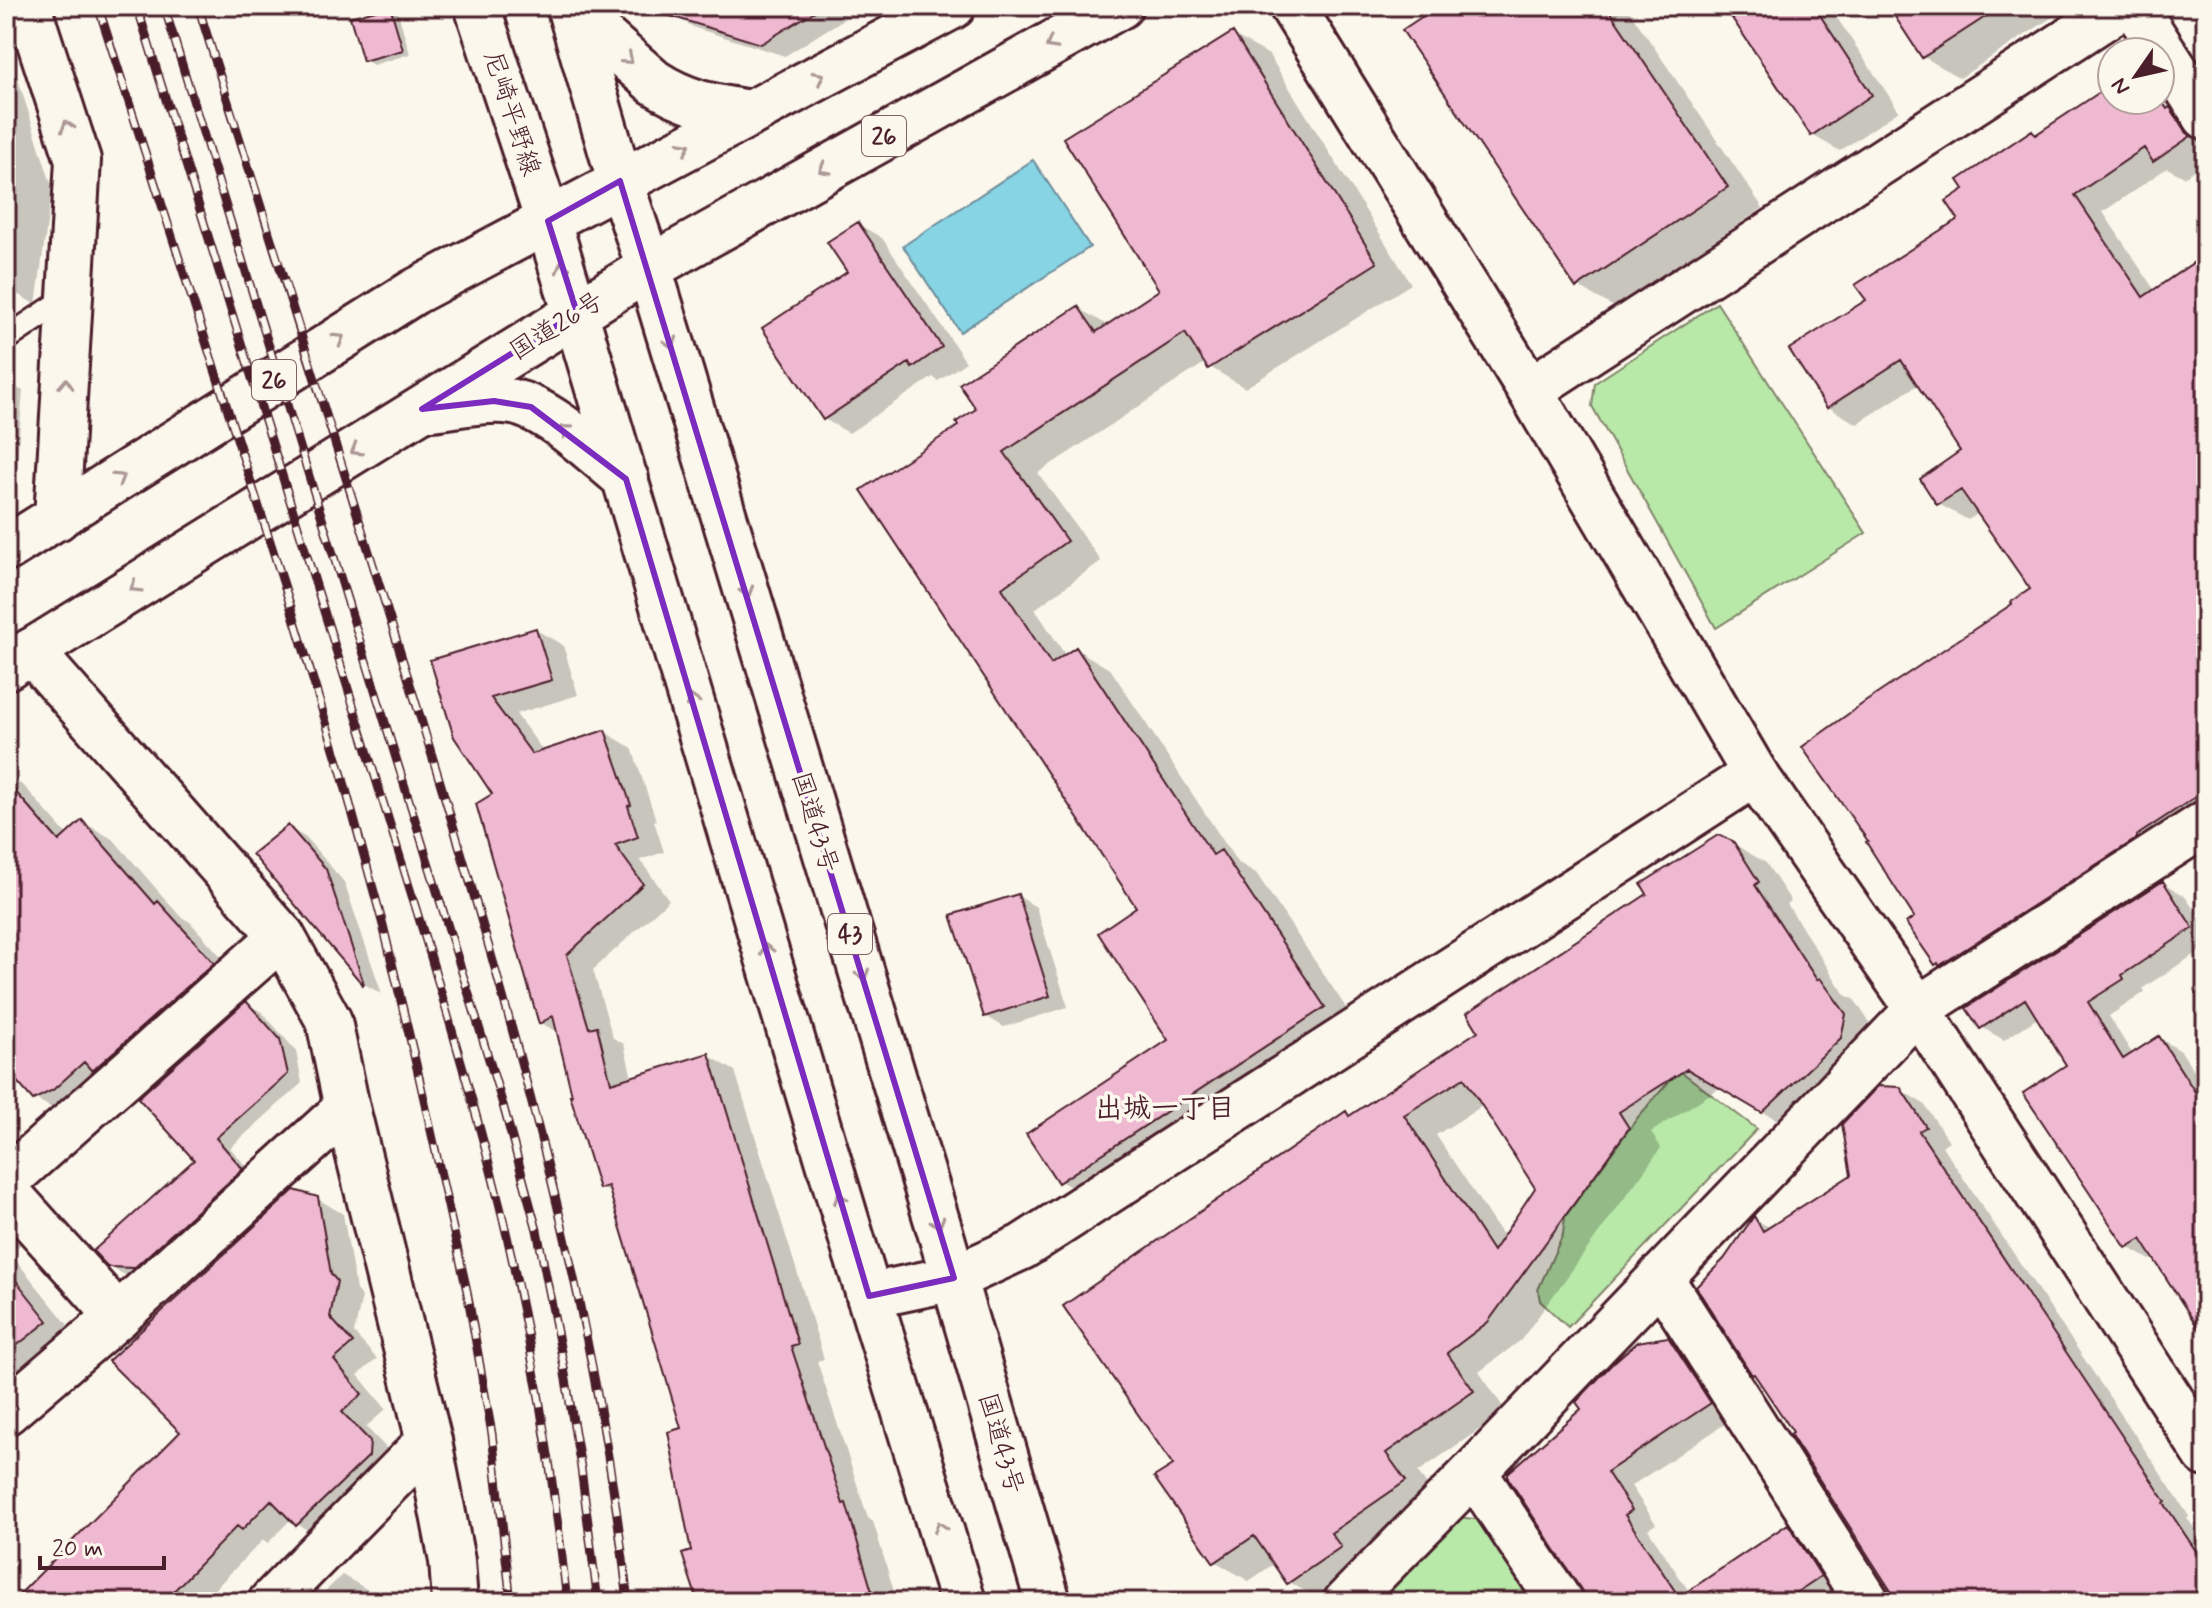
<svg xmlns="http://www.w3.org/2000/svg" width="2212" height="1608" font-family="Mynerve,'Klee One',sans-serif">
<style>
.green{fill:#b8e9a9;stroke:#81846a;stroke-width:2}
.water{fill:#86d4e4;stroke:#6e8c9a;stroke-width:2}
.shadow{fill:#0003;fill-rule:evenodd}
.building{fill:#efb9d1;stroke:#4a1f2b;stroke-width:2;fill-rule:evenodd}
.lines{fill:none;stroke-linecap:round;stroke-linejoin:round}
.lane-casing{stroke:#4a1f2b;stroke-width:28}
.street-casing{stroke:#4a1f2b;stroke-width:50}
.secondary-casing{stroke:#4a1f2b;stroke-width:50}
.highway-casing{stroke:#4a1f2b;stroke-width:50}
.lane{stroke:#fbf7ec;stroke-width:22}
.street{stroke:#fbf7ec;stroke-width:44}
.secondary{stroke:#fbf7ec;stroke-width:44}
.highway{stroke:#fbf7ec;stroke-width:44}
.rail-casing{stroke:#4a1f2b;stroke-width:9}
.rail{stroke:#fbf7ec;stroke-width:6;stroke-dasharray:18;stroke-linecap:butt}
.oneway{stroke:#ab9695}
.marked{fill:none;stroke:#7b2cbf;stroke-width:6;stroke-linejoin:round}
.labels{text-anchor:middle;stroke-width:7;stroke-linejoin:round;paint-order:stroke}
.shield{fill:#fbf7ec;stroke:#7f6065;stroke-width:2}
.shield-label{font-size:24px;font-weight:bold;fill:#4a1f2b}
.street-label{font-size:26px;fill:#4a1f2b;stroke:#fbf7ec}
.neighbourhood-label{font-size:28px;font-weight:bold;fill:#4a1f2b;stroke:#fbf7ec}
</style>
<rect width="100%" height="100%" fill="#fbf7ec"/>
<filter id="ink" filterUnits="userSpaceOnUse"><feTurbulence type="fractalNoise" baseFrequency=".0125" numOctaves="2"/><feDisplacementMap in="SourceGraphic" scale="16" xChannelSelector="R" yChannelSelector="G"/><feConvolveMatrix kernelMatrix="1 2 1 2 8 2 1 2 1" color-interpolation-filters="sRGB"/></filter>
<g filter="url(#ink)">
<path class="green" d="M1717 303 1866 533 1716 628 1592 406 1595 383Z
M1679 1070 1757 1129 1568 1327 1540 1301 1538 1290 1563 1234 1565 1217 1638 1117Z
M1457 1517 1482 1520 1535 1602H1377Z"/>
<path class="water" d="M1033 160 1090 247 960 332 903 246Z"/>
<path class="shadow" d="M675 6H851L847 17 785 56 695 28 673 15Z
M1442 6H1626L1763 208 1614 307 1577 286Z
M1727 6H1829L1899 111 1840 151 1812 135Z
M1891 6H2069L1960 78 1924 57Z
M389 8 398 13 410 54 373 65 365 60Z
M1234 35 1269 55 1411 284 1245 388 1210 367 1206 362 1038 473 1101 561 1035 609 1066 656 1076 649 1111 670 1237 862 1256 873 1359 1027 1095 1201 1060 1181 1171 1041 1139 908 864 491 961 426 1078 308 1109 326 1161 290Z
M6 41 52 187 36 305 12 291 6 296Z
M2160 82 2206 137V162L2184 177 2167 168 2103 212 2155 291 2206 257V826L1965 980 1936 963 1917 918 2033 590 1979 513 1968 520 1939 504 1963 452 1919 384 1857 424 1828 407 1869 300 1960 219 1967 189 2032 133 2038 136 2112 87V100H2160Z
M858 224 882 238 966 362 938 381 933 377 849 433 824 419Z
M6 382 23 391 15 483 6 488Z
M536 630 563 645 578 695 516 714 544 752 605 732 632 748 656 820 654 821 664 852 640 860 669 900 593 970 613 1038 624 1044 632 1078 708 1055 735 1071 824 1359 817 1361 868 1518 873 1521 897 1602H700L684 1430 613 1194 601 1188 559 1033 541 1023 495 795 456 736Z
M6 776 24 786 68 836 83 822 114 840 180 916 190 922 244 982 66 1116 34 1098 6 1066Z
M288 827 306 838 344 882 382 994 364 984Z
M1732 843 1766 863 1791 901 1787 904 1845 995 1854 999 1878 1035 1796 1131 1721 1087 1651 1132 1661 1148 1521 1340 1479 1372 1506 1411 1418 1472 1438 1501 1363 1552 1373 1566 1322 1601 1289 1582 1275 1563 1249 1581 1216 1562 1176 1466 1346 1113 1352 1117 1480 1032ZM1484 1105 1537 1188 1504 1238 1436 1135Z
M2163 883 2185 896 2206 928V947L2143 988 2145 992 2109 1016 2133 1055 2159 1038 2181 1051 2206 1089V1336L2155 1257 2150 1260 2128 1247 2069 1066 2039 1017 2004 1040 1981 1027Z
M1018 896 1036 907 1068 1007 1004 1027 985 1016Z
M246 1004 262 1012 296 1051 302 1083 230 1148 257 1178 150 1276 125 1275 109 1266 196 1161Z
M1899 1089 1924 1104 1949 1141 1942 1146 2189 1516 2187 1518 2206 1545V1602H1894L1890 1588 1796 1433 1757 1376 1754 1374 1725 1260 1754 1219 1771 1228 1853 1176Z
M318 1199 343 1214 356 1290 362 1297 354 1333 377 1359 358 1375 386 1409 366 1427 395 1457 323 1539 297 1524 292 1518 268 1543 263 1540 202 1602H15L183 1432Z
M6 1205 29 1238 10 1253 81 1341 6 1401Z
M1668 1339 1693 1353 1734 1418 1631 1486 1656 1524 1648 1529 1690 1593 1788 1527 1812 1541 1852 1602H1591L1510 1477Z
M342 1575 370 1591 380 1602H314Z"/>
<path class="building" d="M390 6 403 50 363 61 350 17Z
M665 6H823L761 44 664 14Z
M1438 6H1606L1728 187 1576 288 1402 30Z
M1724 6H1814L1872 95 1811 136Z
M1888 6H2002L1922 58Z
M1233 32 1377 263 1208 369 1185 333 1004 452 1067 541 1002 588 1051 664 1076 647 1213 855 1221 850 1325 1007 1058 1183 1026 1134 1168 1040 1098 933 1136 907 861 490 958 426 956 422 976 409 959 384 1078 306 1096 332 1159 290 1063 138Z
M2112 84V100L2160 99 2167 109 2170 107 2185 131 2191 136 2153 162 2144 148 2075 195 2143 297 2206 254V790L2136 836V839L1939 966 1938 963 1935 965 1906 923 1914 917 1866 842 1868 841 1802 747 1865 702 2012 604 2011 602 2030 589 1961 490 1937 505 1920 479 1960 451 1901 360 1827 408 1789 349 1866 300 1855 285 1958 219 1946 201 1964 189 1958 180 2032 130 2035 135Z
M858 222 942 347 912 368 909 363 823 420 762 328 847 272 827 242Z
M536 628 552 680 491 698 532 754 605 730 631 805 628 806 638 837 615 845 643 884 567 955 589 1028 597 1026 611 1083 709 1053 798 1344 791 1346 843 1504 846 1503 875 1602H698L682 1554 691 1551 668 1432 681 1428 608 1186 599 1189 570 1095H572L553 1016 539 1024 476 804 492 794 454 737 430 660Z
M6 781 59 841 82 820 155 904 158 901 214 963 92 1071 84 1062 53 1090 33 1100 6 1069Z
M288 825 326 869 364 984 363 985 252 854Z
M1718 835 1733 841 1759 882 1755 885 1817 980 1820 978 1846 1014 1841 1038 1762 1113 1687 1069 1619 1112 1629 1128 1488 1322 1447 1353 1474 1391 1386 1453 1406 1481 1331 1533 1341 1547 1287 1584 1254 1536 1214 1563 1154 1477 1173 1465 1063 1306 1346 1111 1349 1116 1478 1031 1467 1013 1647 894 1641 884ZM1464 1078 1535 1188 1493 1251 1404 1115Z
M2163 881 2193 928 2122 975 2124 979 2088 1002 2123 1059 2159 1036 2206 1109V1340L2141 1239 2126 1248 2023 1093 2066 1065 2025 999 1980 1029 1966 1008Z
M1018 894 1050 996 984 1017 951 915Z
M246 1001 280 1039 288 1074 216 1138 243 1169 134 1268 108 1267 93 1251 194 1160 138 1098Z
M1878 1086 1900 1087 1926 1127 1919 1131 2166 1502 2164 1503 2206 1566V1602H1898L1790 1434 1793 1432 1754 1374 1752 1375 1696 1287 1724 1259 1754 1216 1763 1231 1851 1175 1842 1124Z
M294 1190 318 1197 331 1274 337 1281 330 1317 353 1343 334 1360 362 1394 342 1412 370 1441 369 1456 296 1526 271 1500 242 1530 237 1526 163 1602H12L180 1432 108 1361Z
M6 1268 48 1321 6 1354Z
M1668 1337 1711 1403 1607 1472 1632 1510 1625 1515 1679 1597 1788 1524 1821 1576 1782 1602H1589L1508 1478V1473L1581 1409 1576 1402 1613 1363 1637 1342Z"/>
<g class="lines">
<defs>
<path id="lane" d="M6 339 70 296"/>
<path id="street" d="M28 6 78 160 57 518
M2134 6 2206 117
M1530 390 2122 6
M1918 1009 2206 823
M6 1181 282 936
M6 1191 118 1316
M869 1296 954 1278 1022 1247 1755 774
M1474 1472 1560 1602
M271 1602 429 1441"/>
<path id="secondary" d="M477 6 548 221
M569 6 620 181
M1292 6 1530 390 1755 774 1918 1009 2206 1454
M31 651 282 936 329 1021 347 1108 429 1441 452 1561 455 1602
M1660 1277 1867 1602
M6 1412 118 1316 347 1108
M1346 1602 1474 1472 1918 1009"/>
<path id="highway" d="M569 7 654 82C686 103 713 107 750 113
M620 181 649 268 939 1228 1048 1602
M548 221 856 1253 963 1602
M432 408C458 405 488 398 513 402 550 409 596 455 626 479
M6 549 414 292 953 6
M6 667 649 268 1120 6"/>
</defs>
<use href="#lane" class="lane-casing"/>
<use href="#street" class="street-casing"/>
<use href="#secondary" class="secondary-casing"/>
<use href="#highway" class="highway-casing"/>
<use href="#lane" class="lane"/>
<use href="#street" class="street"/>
<use href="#secondary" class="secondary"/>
<use href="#highway" class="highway"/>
<defs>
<path id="rail" d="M98 6 285 588 342 775 383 925 417 1068 467 1291 492 1434 511 1602
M137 6 430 954C457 1048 485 1141 507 1236 534 1356 554 1479 567 1602
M164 6 503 1105 537 1230 563 1362 581 1468 598 1602
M198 6C272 241 346 477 419 713 508 1004 595 1298 628 1602"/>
</defs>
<use href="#rail" class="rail-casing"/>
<use href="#rail" class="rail"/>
</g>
<defs><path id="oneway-chevron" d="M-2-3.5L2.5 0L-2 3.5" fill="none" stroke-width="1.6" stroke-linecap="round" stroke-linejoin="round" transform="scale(2)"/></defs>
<g class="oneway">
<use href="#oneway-chevron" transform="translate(1051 44) rotate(151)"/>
<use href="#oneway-chevron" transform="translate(628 59) rotate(41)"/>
<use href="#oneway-chevron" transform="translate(819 77) rotate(-28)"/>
<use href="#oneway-chevron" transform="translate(67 126) rotate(-108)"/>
<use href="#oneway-chevron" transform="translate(685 147) rotate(-28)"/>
<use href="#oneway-chevron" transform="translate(824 169) rotate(151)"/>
<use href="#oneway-chevron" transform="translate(562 267) rotate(-107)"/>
<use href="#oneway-chevron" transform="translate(339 339) rotate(-32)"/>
<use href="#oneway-chevron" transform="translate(671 343) rotate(73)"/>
<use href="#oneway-chevron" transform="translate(66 384) rotate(-87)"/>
<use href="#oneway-chevron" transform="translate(565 430) rotate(-142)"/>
<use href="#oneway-chevron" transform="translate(356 450) rotate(148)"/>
<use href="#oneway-chevron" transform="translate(119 478) rotate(-32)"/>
<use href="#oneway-chevron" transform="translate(135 587) rotate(148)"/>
<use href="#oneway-chevron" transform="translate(747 592) rotate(73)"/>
<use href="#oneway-chevron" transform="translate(692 700) rotate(-107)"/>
<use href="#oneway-chevron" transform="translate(766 949) rotate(-107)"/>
<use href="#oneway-chevron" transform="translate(863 975) rotate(73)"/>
<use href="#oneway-chevron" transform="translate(840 1198) rotate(-107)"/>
<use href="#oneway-chevron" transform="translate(938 1223) rotate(73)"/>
<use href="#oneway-chevron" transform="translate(940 1527) rotate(-107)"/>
</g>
</g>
<path class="marked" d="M620 181 954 1278 869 1296 626 479 531 407 494 401 422 409 577 313 548 221Z"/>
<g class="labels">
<g class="shield">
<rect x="862" y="116" width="44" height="40" rx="6"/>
<rect x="252" y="360" width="44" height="40" rx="6"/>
<rect x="828" y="914" width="44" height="40" rx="6"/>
</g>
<g class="shield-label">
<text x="884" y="144">26</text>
<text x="274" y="388">26</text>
<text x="850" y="942">43</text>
</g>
<g class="street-label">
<text transform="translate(513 113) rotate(72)" y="9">尼崎平野線</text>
<text transform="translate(556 325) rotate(-32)" y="9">国道26号</text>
<text transform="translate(816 822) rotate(73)" y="9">国道43号</text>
<text transform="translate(1002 1443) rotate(74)" y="9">国道43号</text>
</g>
<g class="neighbourhood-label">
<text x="1165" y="1117">出城一丁目</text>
</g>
</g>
<rect width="2212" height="1608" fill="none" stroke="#fbf7ec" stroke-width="32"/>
<rect x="16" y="16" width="2180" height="1576" fill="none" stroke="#4a1f2b" stroke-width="3" filter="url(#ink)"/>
<g transform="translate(2136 76) rotate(236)"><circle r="38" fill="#fbf7ec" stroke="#b4a19f" stroke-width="2"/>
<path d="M0-6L14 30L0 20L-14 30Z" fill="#4a1f2b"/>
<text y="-12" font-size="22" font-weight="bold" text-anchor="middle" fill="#4a1f2b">N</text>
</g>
<path d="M40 1556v12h124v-12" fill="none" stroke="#4a1f2b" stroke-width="4"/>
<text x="52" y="1556" font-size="24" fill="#4a1f2b" stroke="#fbf7ec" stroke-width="6" paint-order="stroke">20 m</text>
</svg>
